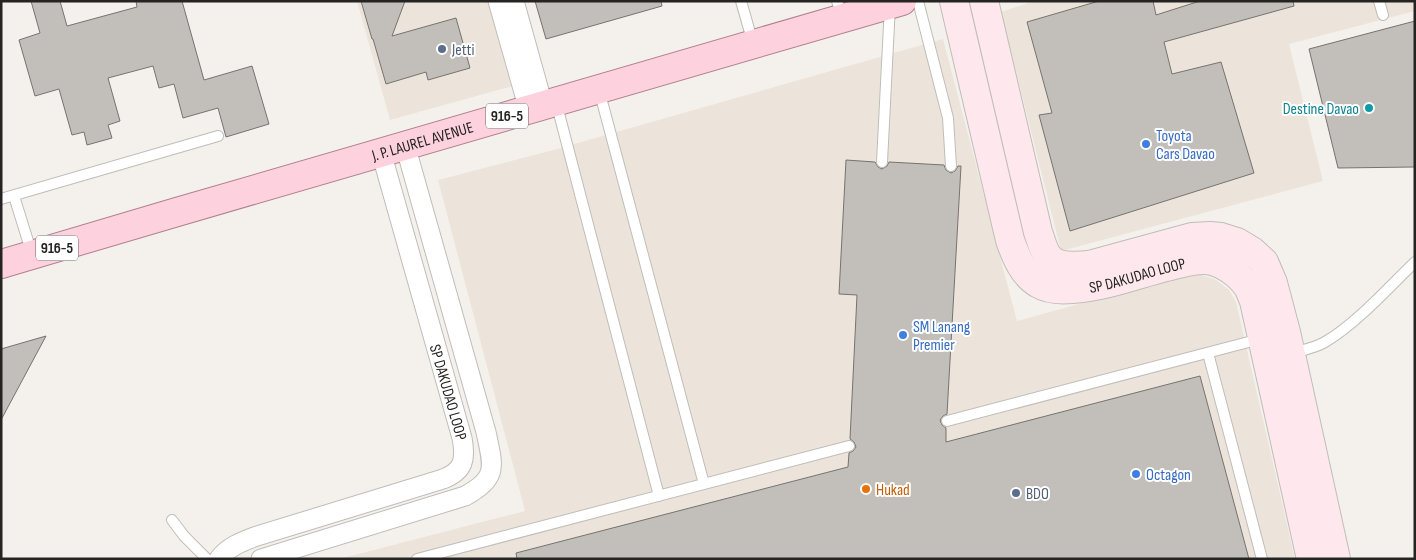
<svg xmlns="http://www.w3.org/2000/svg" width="1416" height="560" font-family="'Sofia Sans Condensed',sans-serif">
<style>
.built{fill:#ece4da}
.building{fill:#c2bfbb;stroke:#757370}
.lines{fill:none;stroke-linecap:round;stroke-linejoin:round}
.lane-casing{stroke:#c0bdb9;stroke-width:12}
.street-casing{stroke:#c0bdb9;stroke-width:21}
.secondary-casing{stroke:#c0bdb9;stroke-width:30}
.primary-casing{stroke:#b0808d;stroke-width:30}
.lane{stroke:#fff;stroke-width:10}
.street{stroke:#fff;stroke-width:19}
.secondary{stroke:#fee8ee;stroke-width:28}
.primary{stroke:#fdd1dd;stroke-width:28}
.service-dot{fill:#5c6f8a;stroke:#fffefe;stroke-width:2}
.culture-dot{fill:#0f9aa8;stroke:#fffefe;stroke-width:2}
.shop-dot{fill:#3f7fe0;stroke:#fffefe;stroke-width:2}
.food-dot{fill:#e8710a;stroke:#fffefe;stroke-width:2}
.labels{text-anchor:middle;stroke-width:4;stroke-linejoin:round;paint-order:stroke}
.shield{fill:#fffefe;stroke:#666565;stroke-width:1}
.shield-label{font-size:15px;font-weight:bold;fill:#252423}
.service-label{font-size:16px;fill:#4e5e75;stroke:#fffefe;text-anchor:start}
.culture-label{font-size:16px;fill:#0d838f;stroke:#fffefe;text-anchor:end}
.shop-label{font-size:16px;fill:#366cbe;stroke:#fffefe;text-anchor:start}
.street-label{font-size:16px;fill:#252423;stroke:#fffefe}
.food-label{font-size:16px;fill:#c56008;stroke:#fffefe;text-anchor:start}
</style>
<rect width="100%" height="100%" fill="#f4f1ed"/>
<path class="built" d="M357 1H489L513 86 390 120Z
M1034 1H1415V11L1289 44 1323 181 1061 251 1001 12Z
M943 39 1017 321 1184 275H1202L1216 280 1229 290 1236 302 1295 559H339L525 511 438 180 546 152Z"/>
<path class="building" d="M31 1H60L67 26 137 7 136 1H182L204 80 252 66 269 124 226 137 218 108 183 118 174 84 159 88 153 66 108 78 120 121 108 125 112 138 87 145 84 132 72 135 59 89 35 96 19 40 40 33Z
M361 1H405L392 36 456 18 470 68 428 80 426 72 386 84 373 39H372Z
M535 1H661L662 6 546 39Z
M1099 1H1153L1156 15 1200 1H1293L1294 6 1164 42 1172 74 1221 62 1254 173 1070 231 1039 115 1052 113 1027 22Z
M1415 21V167L1338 168 1309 49Z
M846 160 875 162 878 167 882 169 887 166 889 162 944 165 946 170 951 173 955 171 958 166H961L947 414 943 416 940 420 942 425 946 428V442L1200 376 1249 559H517L516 553 848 467 849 453 853 451 856 447 854 442 850 439 857 295 839 294Z
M46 336 1 420V349Z"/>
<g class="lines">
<defs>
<path id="lane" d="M741 1 753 43
M837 1 842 17
M918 1 948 118 951 166
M1379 1 1383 15
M599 90 704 484
M556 102 659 496
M882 162 890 5
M14 196 32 254
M1 199 218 136
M1208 353 1262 559
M1292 353C1303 350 1315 348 1325 342 1356 324 1389 287 1415 262
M947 421 1260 339
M172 520 184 536 207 559
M417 559 849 446"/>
<path id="street" d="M498 1 529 110
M514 1 543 105
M219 559C228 547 241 542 254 537L443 479C464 471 466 459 462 438L381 152
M261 559 465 496C499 478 493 466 486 432L405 145"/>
<g id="secondary">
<path id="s1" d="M954 1 1010 240C1016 257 1023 275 1039 284 1049 290 1061 290 1072 289 1104 287 1135 275 1166 267 1179 264 1193 259 1207 260 1223 262 1239 274 1248 287 1250 291 1252 296 1254 301L1311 559"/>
<path d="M984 1 1038 232C1041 240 1043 249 1047 255 1056 270 1079 266 1093 264L1192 237 1210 236 1221 237 1237 242 1252 251 1264 262 1273 283 1286 332 1336 559"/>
</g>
<g id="primary">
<path id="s2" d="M1 264 177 212 902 1"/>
</g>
</defs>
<use href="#lane" class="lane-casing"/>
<use href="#street" class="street-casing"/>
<use href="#secondary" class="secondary-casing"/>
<use href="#primary" class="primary-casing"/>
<use href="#lane" class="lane"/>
<use href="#street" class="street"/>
<use href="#secondary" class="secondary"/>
<use href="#primary" class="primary"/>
</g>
<g class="service-dot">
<circle cx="442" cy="49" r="5"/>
<circle cx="1016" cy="493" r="5"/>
</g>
<circle class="culture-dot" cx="1369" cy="108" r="5"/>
<g class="shop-dot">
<circle cx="1146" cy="144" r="5"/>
<circle cx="903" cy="335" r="5"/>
<circle cx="1136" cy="474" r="5"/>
</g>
<circle class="food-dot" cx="866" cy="489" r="5"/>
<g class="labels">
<g class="shield">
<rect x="486" y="103.5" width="42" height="25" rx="4"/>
<rect x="36" y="235.5" width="42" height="25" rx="4"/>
</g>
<g class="shield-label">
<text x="507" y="121">916-5</text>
<text x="57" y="253">916-5</text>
</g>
<g class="service-label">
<text x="452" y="55">Jetti</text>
<text x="1026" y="499">BDO</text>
</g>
<g class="culture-label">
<text x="1359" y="114">Destine Davao</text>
</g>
<g class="shop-label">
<text x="1156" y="141">Toyota<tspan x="1156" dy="18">Cars Davao</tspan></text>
<text x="913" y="332">SM Lanang<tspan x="913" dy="18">Premier</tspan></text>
<text x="1146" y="480">Octagon</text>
</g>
<g class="street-label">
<text dy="6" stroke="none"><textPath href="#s2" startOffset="439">J. P. LAUREL AVENUE</textPath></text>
<text dy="6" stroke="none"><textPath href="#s1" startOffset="400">SP DAKUDAO LOOP</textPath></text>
<text transform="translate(449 392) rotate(74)" y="6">SP DAKUDAO LOOP</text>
</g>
<g class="food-label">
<text x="876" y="495">Hukad</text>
</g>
</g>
<rect width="1416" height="560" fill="none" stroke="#252423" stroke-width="5"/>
</svg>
